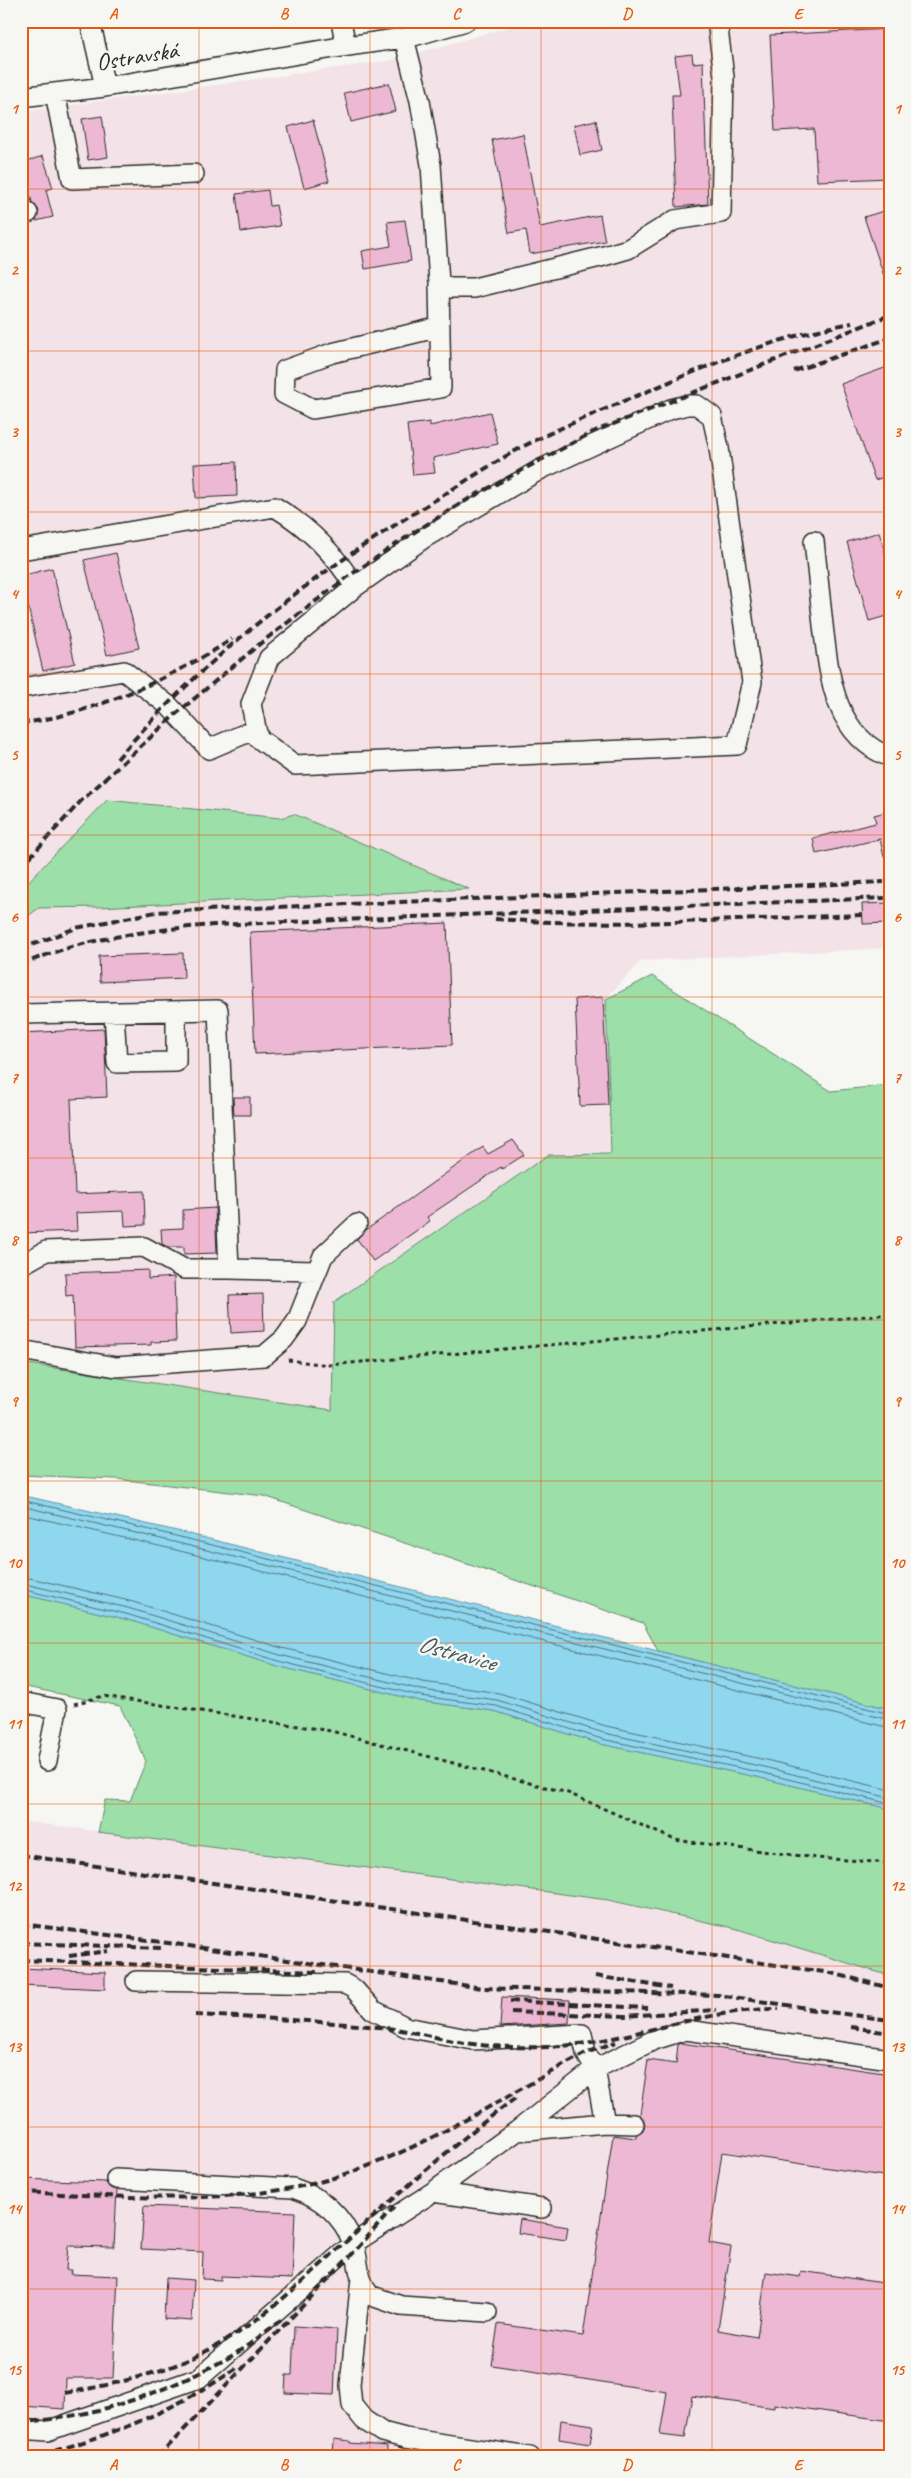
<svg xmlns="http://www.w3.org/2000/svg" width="911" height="2478" font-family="Caveat,sans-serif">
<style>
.built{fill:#f3e3e9}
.green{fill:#9ddfa9;stroke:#64856a}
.water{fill:#8ed7ef;stroke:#6692a1}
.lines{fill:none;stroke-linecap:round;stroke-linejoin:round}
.shore{stroke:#537079;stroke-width:1}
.building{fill:#edb8d3;stroke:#2b2b2b}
.minor-casing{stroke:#2b2b2b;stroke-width:22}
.path{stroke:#2b2b2b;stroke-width:3;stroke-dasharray:4 4;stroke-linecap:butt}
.minor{stroke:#f6f6f2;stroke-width:19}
.rail{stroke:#2b2b2b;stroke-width:4;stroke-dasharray:8 4;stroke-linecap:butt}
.grid{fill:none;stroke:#e8590c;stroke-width:1;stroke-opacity:0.55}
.labels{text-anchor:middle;stroke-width:5;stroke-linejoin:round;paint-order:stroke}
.street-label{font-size:24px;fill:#2b2b2b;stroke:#f6f6f2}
.water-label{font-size:25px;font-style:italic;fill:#44565c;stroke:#f6f6f2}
.neatline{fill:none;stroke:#e8590c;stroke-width:2}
.grid-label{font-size:16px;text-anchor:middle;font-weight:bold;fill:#e8590c}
</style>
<rect width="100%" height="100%" fill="#f6f6f2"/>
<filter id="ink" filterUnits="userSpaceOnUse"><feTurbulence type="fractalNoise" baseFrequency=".02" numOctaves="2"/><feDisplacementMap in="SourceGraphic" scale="10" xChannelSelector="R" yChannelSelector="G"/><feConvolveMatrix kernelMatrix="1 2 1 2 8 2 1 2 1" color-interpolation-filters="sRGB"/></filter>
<g filter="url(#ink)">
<path class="built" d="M529 21H890V948L641 961 606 999 611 1154 548 1155 333 1410 21 1363V112L393 60Z
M21 1821 608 1900 734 1928 890 1976V2457H21Z"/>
<path class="green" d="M107 800 280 818 294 814 469 889 99 907 39 908 21 921V889Z
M652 976 831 1091 890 1085V1709L658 1651 643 1623 264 1496 117 1479 21 1475V1363L332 1410 334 1302 548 1155 611 1154 606 999Z
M21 1594 125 1619 277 1666 420 1701 494 1711 601 1744 761 1778 890 1809V1976L734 1928 608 1900 98 1832 105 1800 130 1801 146 1761 120 1706 21 1686Z"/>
<path class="water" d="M21 1495 177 1531 890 1709V1809L761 1778 601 1744 494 1711 420 1701 277 1666 125 1619 21 1594Z"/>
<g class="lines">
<path class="shore" d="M21 1500 176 1536 890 1714
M21 1506 174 1542 890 1720
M21 1514 172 1549 890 1728
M21 1576 130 1601 282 1648 423 1682 499 1693 606 1726 766 1760 890 1790
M21 1583 128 1608 280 1655 422 1690 497 1700 604 1733 764 1767 890 1798
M21 1589 126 1614 278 1661 421 1696 496 1706 602 1739 763 1773 890 1804"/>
</g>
<path class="building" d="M890 29V178L817 181 814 129 775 131 770 35Z
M692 54 693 63 703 62 708 204 676 207 672 95H680L675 56Z
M389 83 396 111 351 122 344 93Z
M102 116 108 157 88 160 82 119Z
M313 120 329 181 304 188 288 127Z
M596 120 602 150 580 155 574 125Z
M523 134 540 227 600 215 605 241 530 254 526 230 509 233 492 140Z
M43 156 53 188 46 190 53 217 36 221 39 211 32 202 30 195 21 198V163Z
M268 190 270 206 276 205 280 226 241 232 236 194Z
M890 209V284L887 285 864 217Z
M405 220 411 261 365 269 362 251 391 246 387 222Z
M890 366V475L875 480 841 384Z
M490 412 498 444 433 458 435 473 413 475 407 425 430 422V426Z
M236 462 237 496 196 498 194 464Z
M879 532 890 569V615L869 621 847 542Z
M116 553 139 648 107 655 84 560Z
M52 568 75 663 43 671 21 576Z
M890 811V856L884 857 880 839 816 854 813 838 876 823 874 815Z
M890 903V923L863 924 862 904Z
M447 923 452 1045 255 1054 250 932Z
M183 953 184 978 100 982 99 956Z
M603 997 608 1105 580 1106 575 999Z
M104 1029 107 1097 71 1099 75 1194 144 1191 145 1225 125 1226 124 1211 76 1213 77 1231 21 1233V1033Z
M233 1097H250V1115H234Z
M513 1140 524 1155 502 1169 501 1167 427 1217 430 1221 373 1261 357 1239 366 1230 483 1147 488 1154Z
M215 1208 217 1253 184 1254V1247H168L162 1244 161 1229 183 1228V1210Z
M148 1270V1279L174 1277 176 1341 151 1342V1345L75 1347 73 1295 66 1296 65 1273Z
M263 1294 264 1331 231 1333 229 1295Z
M21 1968 105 1972V1989L21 1985Z
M502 1997 570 2000 569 2023 500 2027Z
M681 2043 890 2074V2177L722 2152 709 2243 731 2247 718 2330 757 2337 766 2272 800 2277 801 2271 890 2284V2421L774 2404V2408L692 2396 685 2438 660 2435 667 2392 492 2365 498 2324 583 2336 613 2135 636 2138V2135L643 2130 645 2124 640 2114 648 2060 676 2064 678 2044Z
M21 2179 106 2182 110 2188 117 2190 114 2247 68 2246 66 2270H71L70 2274 118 2276 113 2378H66L65 2409 21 2406Z
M144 2206 295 2212 292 2279 221 2276V2280L202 2279 203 2252 141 2249Z
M520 2219 568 2227 566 2240 518 2233Z
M166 2278 194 2280 192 2321 164 2319Z
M294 2326 337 2329 334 2395 285 2393 286 2375H292Z
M561 2420 593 2425 590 2444 559 2439Z
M334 2439 350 2441V2443L387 2446V2457H333Z"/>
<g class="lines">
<defs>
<path id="minor" d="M90 21 105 87
M341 21 346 46
M404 38 420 101 431 165 439 283 449 288H474L604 256 628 249 675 220 721 213 724 77 717 21
M55 93 72 179 194 174
M21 97 105 87 334 48 410 37 466 21
M21 214 28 213
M439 283 441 388 313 409 284 394 285 370 332 353 440 327
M687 405H697L712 416 719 448 752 682 737 745 295 765 258 738 251 704 269 658 355 587 424 538 541 469 671 409Z
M814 541C817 569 820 597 823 625 829 675 834 736 890 757
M21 550 275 507C308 527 335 554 355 587
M21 688 124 671 169 706 209 749 256 729
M114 1012 117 1063 176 1062V1011
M21 1014 218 1010 229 1269 317 1271
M21 1265 46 1251 144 1247 184 1269H229
M21 1350 116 1367 264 1356 284 1339 297 1321 323 1256 357 1224
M21 1702 57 1709 47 1761
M136 1981 345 1984 354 1989 373 2010 406 2027 473 2040 582 2034 586 2053 595 2069 605 2123
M517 2131 605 2123 634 2124
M116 2179 293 2188C321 2197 342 2215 353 2243 358 2254 357 2266 361 2277 362 2283 366 2289 369 2295L401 2306 487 2312
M433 2192 542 2208
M361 2278 350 2385 352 2405 364 2420 382 2432 405 2438 530 2457
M21 2429 47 2431 199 2378 354 2243 433 2192 517 2131 595 2069 654 2040 686 2030 890 2059"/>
</defs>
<use href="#minor" class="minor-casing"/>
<path class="path" d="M288 1360 329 1365 890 1314
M74 1704 103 1696 331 1731 568 1793 675 1840 817 1858 890 1863"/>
<use href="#minor" class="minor"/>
<path class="rail" d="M794 371 890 338
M21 723C89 716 176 676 232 639
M117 759C207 654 319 570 437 499 466 481 496 461 526 445 565 425 606 409 646 392 713 363 780 336 852 323
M21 867 81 801 176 714 262 642 349 576 416 531 472 497 593 432 890 315
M495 919C618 928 740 919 863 915
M21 949 76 928 156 912 884 882
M21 965C82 938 149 930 214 925L885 898
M21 1855 831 1973 890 1988
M21 1924 140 1939 483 1988 718 1995 814 2009
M21 1943 161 1948
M69 1956 109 1951
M21 1960 318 1972
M595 1976 671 1988
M510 2001 647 2008
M807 2009 890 2020
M511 2012 625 2016 716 2010
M195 2015C259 2018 324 2021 387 2028 414 2031 439 2039 465 2043 490 2047 524 2048 548 2047 627 2043 700 2009 779 2009
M851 2027 890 2033
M21 2192C111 2196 203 2204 292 2188 396 2169 493 2102 586 2053L616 2042
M65 2393C117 2384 170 2372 216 2346 266 2318 307 2277 349 2239 403 2190 458 2140 517 2097
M21 2422C93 2418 165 2393 228 2358 248 2347 266 2331 284 2318
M32 2457C110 2436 171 2413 237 2368
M158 2457 355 2251 395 2206"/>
</g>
</g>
<path class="grid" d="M199 21V2457M370 21V2457M541 21V2457M712 21V2457M21 189H890M21 351H890M21 512H890M21 674H890M21 835H890M21 997H890M21 1158H890M21 1320H890M21 1481H890M21 1643H890M21 1804H890M21 1966H890M21 2127H890M21 2289H890"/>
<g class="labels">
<g class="street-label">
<text transform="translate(137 56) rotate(-9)" y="8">Ostravská</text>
</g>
<g class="water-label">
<text transform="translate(457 1652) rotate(15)" y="9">Ostravice</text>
</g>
</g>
<rect width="911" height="2478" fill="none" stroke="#f6f6f2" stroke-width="55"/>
<rect x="28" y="28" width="856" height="2422" class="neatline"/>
<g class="grid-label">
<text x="113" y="19">A</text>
<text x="284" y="19">B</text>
<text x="456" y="19">C</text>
<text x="627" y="19">D</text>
<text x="798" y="19">E</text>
<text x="14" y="114">1</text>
<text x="897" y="114">1</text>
<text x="14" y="275">2</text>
<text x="897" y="275">2</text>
<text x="14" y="437">3</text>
<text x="897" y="437">3</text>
<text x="14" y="599">4</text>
<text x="897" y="599">4</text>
<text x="14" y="760">5</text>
<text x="897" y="760">5</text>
<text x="14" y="922">6</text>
<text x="897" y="922">6</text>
<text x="14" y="1083">7</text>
<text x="897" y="1083">7</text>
<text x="14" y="1245">8</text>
<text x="897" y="1245">8</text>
<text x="14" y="1406">9</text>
<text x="897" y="1406">9</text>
<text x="14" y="1568">10</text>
<text x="897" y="1568">10</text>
<text x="14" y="1729">11</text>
<text x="897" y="1729">11</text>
<text x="14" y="1891">12</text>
<text x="897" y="1891">12</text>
<text x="14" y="2052">13</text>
<text x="897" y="2052">13</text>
<text x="14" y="2214">14</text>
<text x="897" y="2214">14</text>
<text x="14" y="2375">15</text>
<text x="897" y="2375">15</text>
<text x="113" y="2470">A</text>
<text x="284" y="2470">B</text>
<text x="456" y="2470">C</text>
<text x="627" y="2470">D</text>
<text x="798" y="2470">E</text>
</g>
</svg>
